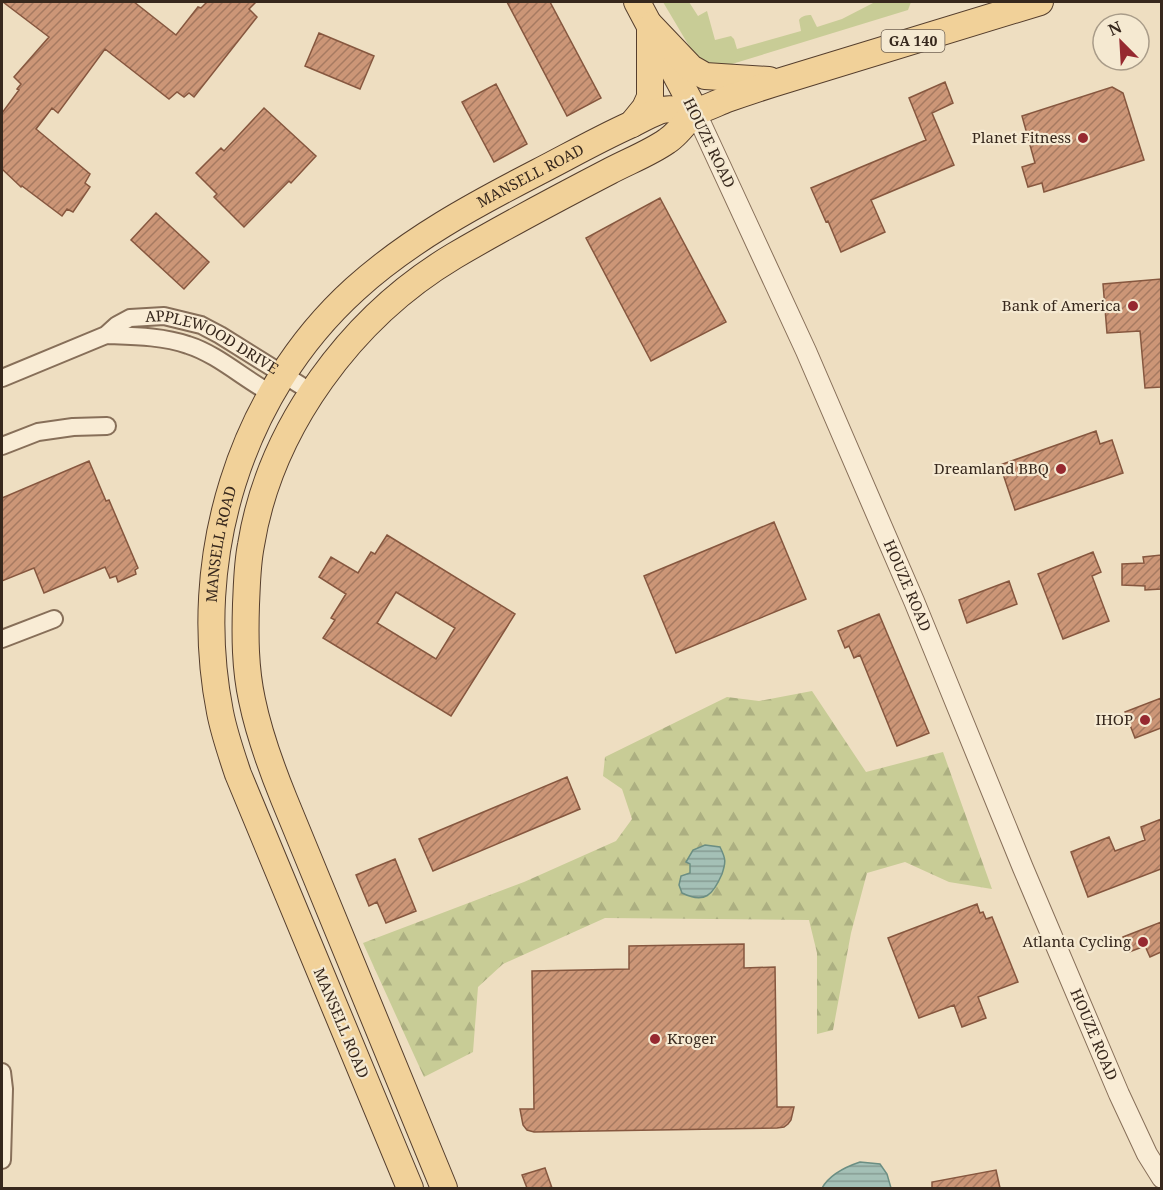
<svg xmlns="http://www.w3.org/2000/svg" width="1163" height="1190" font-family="'Noto Serif',serif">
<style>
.green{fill:#c8cc96}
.forest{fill:url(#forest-firs)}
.water{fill:url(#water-rules);stroke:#6b8e83;stroke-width:1.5}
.building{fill:url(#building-hatch);stroke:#86573f;stroke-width:1.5;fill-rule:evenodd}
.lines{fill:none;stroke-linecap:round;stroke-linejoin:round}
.minor-casing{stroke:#876f59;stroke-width:20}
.tertiary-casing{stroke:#876f59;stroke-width:22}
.primary-casing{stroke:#553e2d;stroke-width:28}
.minor{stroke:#f9ecd5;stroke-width:16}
.tertiary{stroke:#f9ecd5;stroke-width:20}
.primary{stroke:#f1d199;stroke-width:26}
.poi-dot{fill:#962930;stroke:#f5e9d1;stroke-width:2}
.labels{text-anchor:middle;stroke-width:4.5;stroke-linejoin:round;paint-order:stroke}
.shield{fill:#f5e9d1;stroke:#706253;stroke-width:1.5}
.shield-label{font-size:14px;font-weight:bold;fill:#37281d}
.poi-label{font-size:15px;fill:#37281d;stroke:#f5e9d1;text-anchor:end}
.street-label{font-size:15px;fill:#37281d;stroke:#f5e9d1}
</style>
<defs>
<pattern id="forest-firs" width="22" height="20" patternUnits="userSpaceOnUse" patternTransform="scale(1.5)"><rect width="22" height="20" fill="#c8cc96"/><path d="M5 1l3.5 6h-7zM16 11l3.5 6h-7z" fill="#acaf81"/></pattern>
<pattern id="water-rules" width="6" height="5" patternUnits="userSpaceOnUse" patternTransform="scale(1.5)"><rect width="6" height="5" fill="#a4c0b6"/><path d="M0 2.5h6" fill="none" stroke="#869c93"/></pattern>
<pattern id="building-hatch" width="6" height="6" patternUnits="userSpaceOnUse" patternTransform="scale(1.5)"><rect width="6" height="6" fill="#cc9677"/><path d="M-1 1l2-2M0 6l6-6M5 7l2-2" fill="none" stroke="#a67a61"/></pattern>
</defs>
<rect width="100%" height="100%" fill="#eedec1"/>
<path class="green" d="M663 2H689L698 16 707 11 715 40 731 36 734 39 737 49 801 31 799 20C801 16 807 15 811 15L817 27 842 19 875 2H911L908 10 732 64 713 66 695 56Z"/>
<path class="forest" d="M812 691 866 772 943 752 992 889 949 882 905 862 867 873 851 933 833 1030 817 1034V953L809 920 605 918 503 964 478 987 473 1052 424 1077 363 943 524 882 616 841 632 819 622 789 603 776 605 757 727 697 759 701Z"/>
<path class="water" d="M705 845 720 847C726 859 726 862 722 874 713 895 705 904 682 893L679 885 681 876 690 873V864L686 862 693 850Z
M860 1162 880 1164 887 1174 891 1188H822C830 1174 845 1167 860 1162Z"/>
<path class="building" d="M3 2H134L176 35 198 7 201 8 207 2H256L249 9 257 17 194 97 189 93 184 97 177 92 169 99 105 49 58 113 52 108 36 129 90 174 85 183 90 187 73 212 67 209 62 216 22 186 21 187 2 169V113L19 90 17 89 21 84 14 77 49 37Z
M507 2H550L601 98 567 116Z
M319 33 374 56 360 89 305 66Z
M945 82 953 103 932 113 954 165 871 200 885 232 841 252 828 221 826 222 811 188 926 140 909 98Z
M496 84 527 144 494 162 462 102Z
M1112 87 1123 93 1144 160 1044 192 1042 183 1028 187 1022 167 1035 163 1022 116Z
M264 108 316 156 291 183 289 181 244 227 214 197 217 194 196 173 221 148 224 151Z
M660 198 726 322 651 361 586 238Z
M156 213 209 262 184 289 131 240Z
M1161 279V387L1145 388 1140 331 1107 333 1103 284Z
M1096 431 1100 444 1112 440 1123 473 1015 510 1000 465Z
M89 461 106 501 109 500 138 568 135 570 136 574 118 582 116 576 110 578 105 567 44 593 34 568 2 581V498Z
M774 522 806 599 676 653 644 576Z
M387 535 515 614 451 716 323 638 335 620 331 618 346 594 319 577 331 557 358 573 371 552 375 554ZM396 592 455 628 436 659 377 623Z
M1093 552 1101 572 1092 576 1109 621 1063 639 1038 574Z
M1161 555V589L1145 590V586L1122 585V564L1144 563 1143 557Z
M1009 581 1017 604 967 623 959 600Z
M879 614 929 733 897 746 860 655 854 658 849 646 845 648 838 631Z
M1161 698V728L1135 738 1125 712Z
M567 777 580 809 433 871 419 839Z
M1161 819V869L1088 897 1071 852 1109 837 1115 851 1145 840 1141 827Z
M395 859 416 911 386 923 377 902 369 906 356 875Z
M977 904 980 913 983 912 986 919 992 917 1018 982 978 997 986 1018 962 1027 954 1005 919 1018 888 938Z
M1161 922V952L1150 957 1145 946 1129 952 1123 937Z
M744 944V968L775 967 777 1107H794L791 1120 788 1124 784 1127 777 1128 534 1132 527 1130 523 1125 520 1109H534L532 971 629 969V946Z
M545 1168 552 1188H527L522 1175Z
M996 1170 1000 1188H932V1182Z"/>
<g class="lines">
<defs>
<g id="minor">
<path d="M106 335C133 336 162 336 188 345 217 354 244 379 272 394"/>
<path id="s1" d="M2 378 106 335 117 325 130 318 164 316 201 325 220 335 313 393"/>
<path d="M2 446 38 432 73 427 107 426"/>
<path d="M2 639 54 619"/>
<path d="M2 1072 4 1089 2 1160"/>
</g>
<g id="tertiary">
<path id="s2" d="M695 111 806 351 914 601 1023 868 1119 1094 1147 1154 1162 1178"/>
</g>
<g id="primary">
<path d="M637 2 695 111"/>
<path d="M650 25 691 68 705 76 769 80"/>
<path d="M632 124 645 108 650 97V28"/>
<path id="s3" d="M410 1188 238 774C231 753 224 733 220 712 190 560 239 394 355 289 409 240 474 205 538 172 569 156 599 139 630 125 640 120 649 115 659 111 671 106 685 113 697 111 707 108 717 103 727 99 747 92 768 85 788 79 872 53 956 27 1040 2"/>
<path d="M444 1188 284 799C271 767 259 734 252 700 245 668 245 636 246 604 247 585 247 565 251 545 270 427 352 317 454 256 505 226 558 198 610 171 629 161 650 153 667 141 678 134 687 121 695 111"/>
</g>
</defs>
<use href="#minor" class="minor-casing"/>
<use href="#tertiary" class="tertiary-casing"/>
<use href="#primary" class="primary-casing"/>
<use href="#minor" class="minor"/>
<use href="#tertiary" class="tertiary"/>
<use href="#primary" class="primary"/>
</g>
<g class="poi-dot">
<circle cx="1083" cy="138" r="6"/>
<circle cx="1133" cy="306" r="6"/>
<circle cx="1061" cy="469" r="6"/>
<circle cx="1145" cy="720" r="6"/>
<circle cx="1143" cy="942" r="6"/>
<circle cx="655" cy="1039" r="6"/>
</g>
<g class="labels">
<rect class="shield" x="881.5" y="30" width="63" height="22" rx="4.5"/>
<g class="shield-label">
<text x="913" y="46">GA 140</text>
</g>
<g class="poi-label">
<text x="1071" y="143">Planet Fitness</text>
<text x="1121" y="311">Bank of America</text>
<text x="1049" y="474">Dreamland BBQ</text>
<text x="1133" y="725">IHOP</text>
<text x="1131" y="947">Atlanta Cycling</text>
<text x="667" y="1044" text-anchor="start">Kroger</text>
</g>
<g class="street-label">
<text transform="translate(709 143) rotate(64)" y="5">HOUZE ROAD</text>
<text dy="5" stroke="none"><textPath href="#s3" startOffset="1186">MANSELL ROAD</textPath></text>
<text dy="5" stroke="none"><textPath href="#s1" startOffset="230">APPLEWOOD DRIVE</textPath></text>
<text dy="5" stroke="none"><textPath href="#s3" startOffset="682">MANSELL ROAD</textPath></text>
<text dy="5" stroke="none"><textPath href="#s2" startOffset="520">HOUZE ROAD</textPath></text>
<text transform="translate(341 1023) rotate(67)" y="5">MANSELL ROAD</text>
<text dy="5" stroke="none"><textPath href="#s2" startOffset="1006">HOUZE ROAD</textPath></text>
</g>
</g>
<rect width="1163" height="1190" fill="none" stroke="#37281d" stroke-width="6"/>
<g transform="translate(1121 42) rotate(336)"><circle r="28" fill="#f5e9d1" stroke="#a99c89" stroke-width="1.5"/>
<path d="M0-4.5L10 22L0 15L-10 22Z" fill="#962930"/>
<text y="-9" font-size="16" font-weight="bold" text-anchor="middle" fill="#37281d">N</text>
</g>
</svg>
